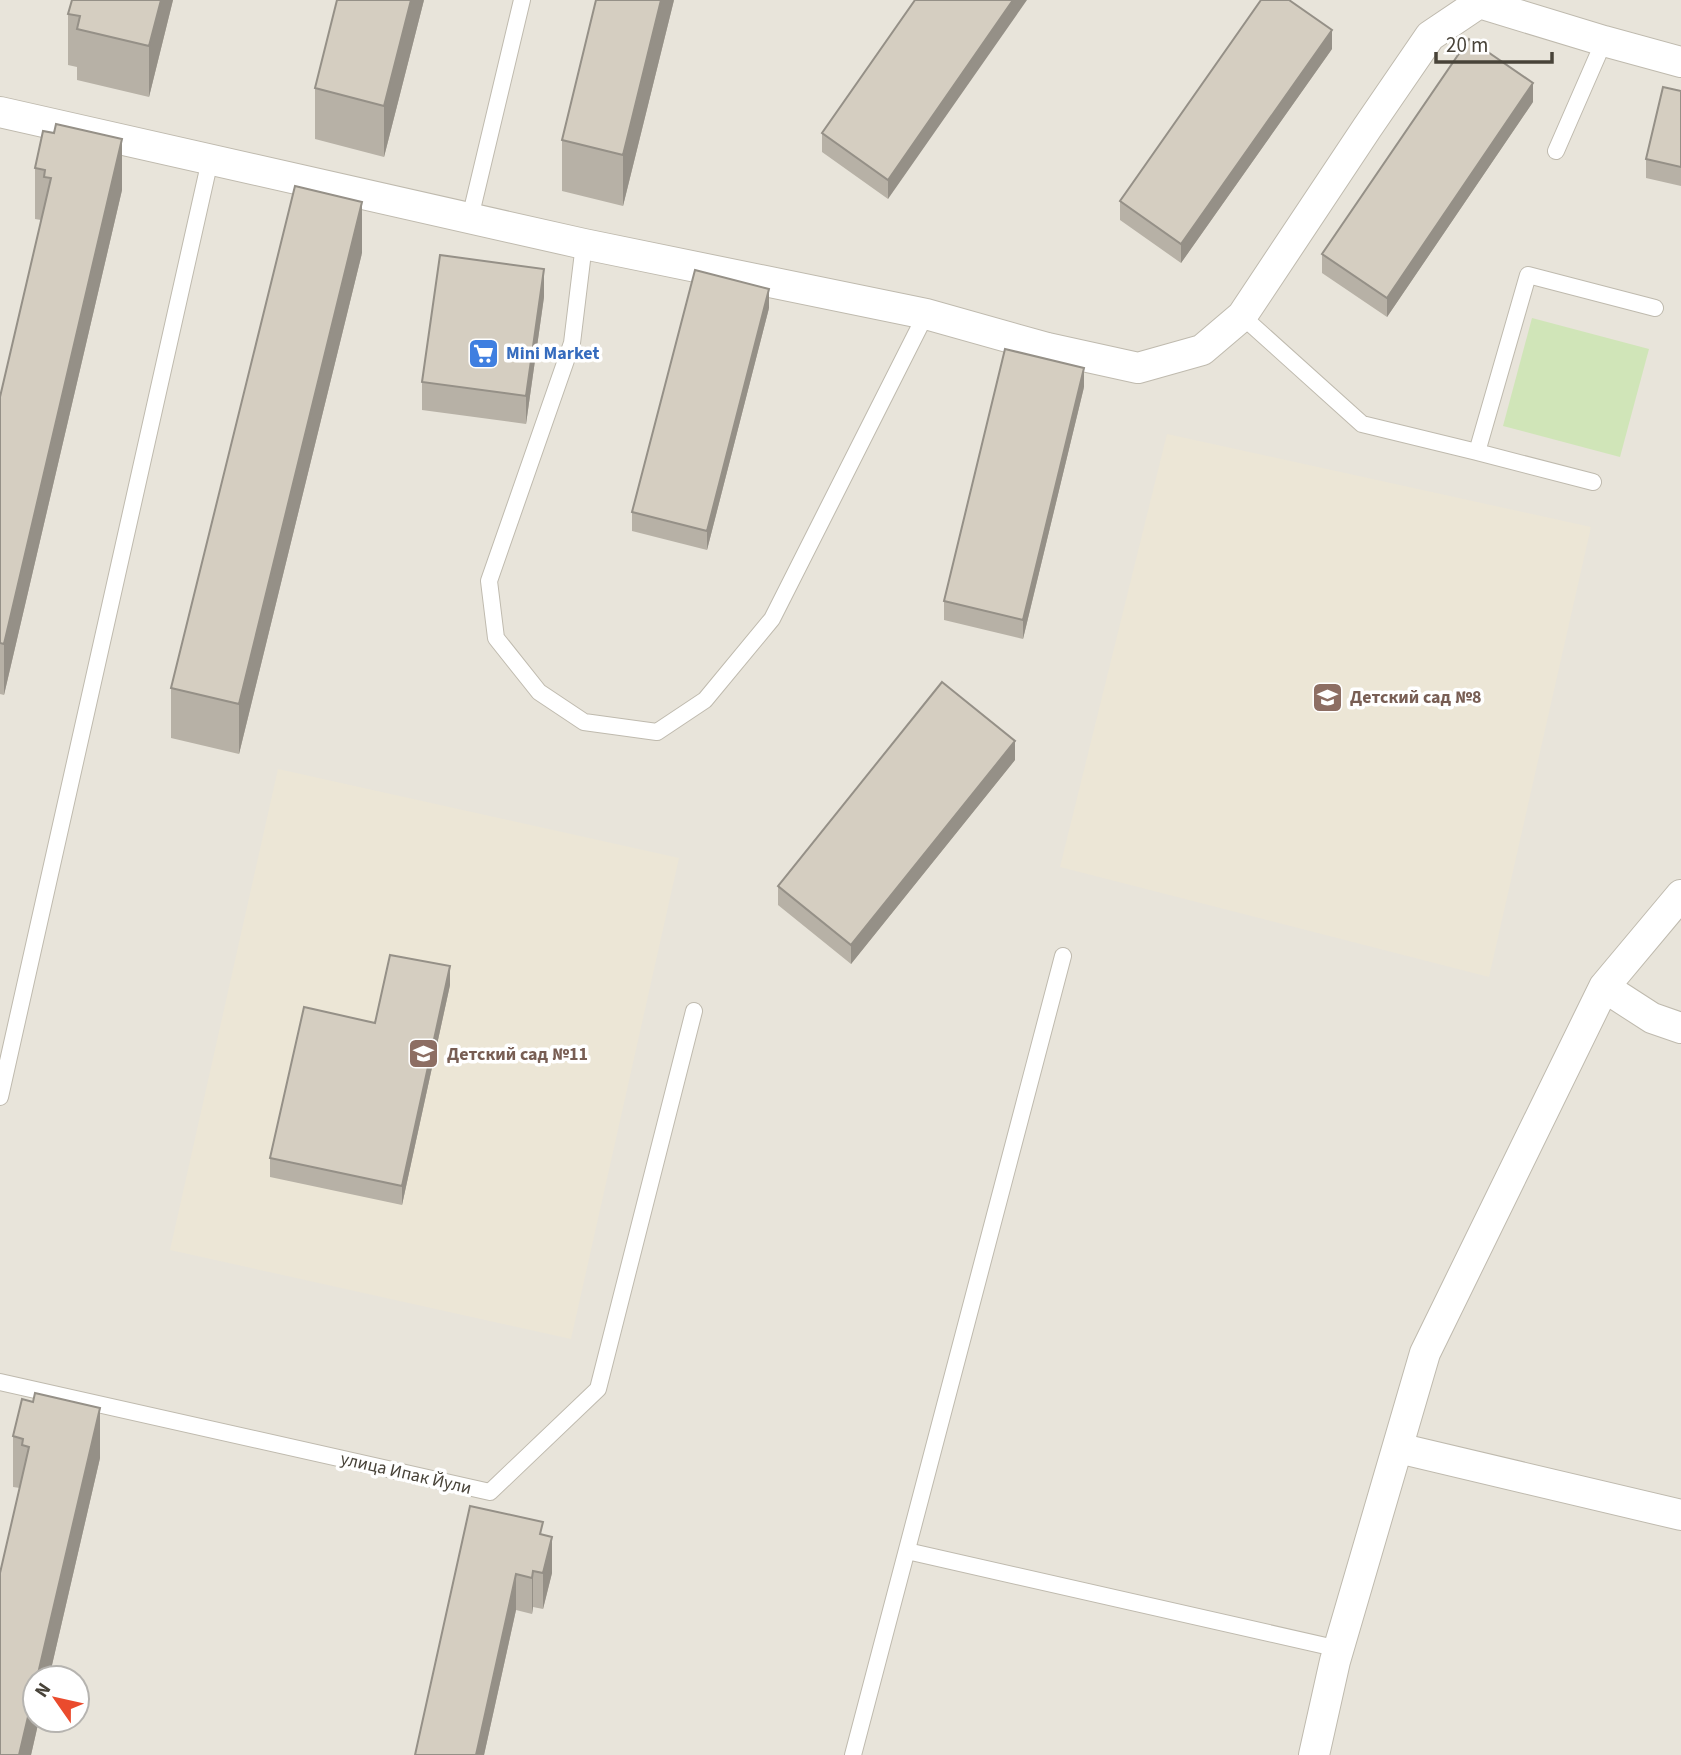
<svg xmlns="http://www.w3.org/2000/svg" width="1681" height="1755" font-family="'Source Sans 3',sans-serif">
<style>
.residential{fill:#e8e4da;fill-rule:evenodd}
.education{fill:#ece6d6}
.green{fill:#d0e5b8}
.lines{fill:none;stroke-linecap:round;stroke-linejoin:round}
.service-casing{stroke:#bfbaae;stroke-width:18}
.minor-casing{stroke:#bfbaae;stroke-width:32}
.service{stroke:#fff;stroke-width:16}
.minor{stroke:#fff;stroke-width:30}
.wall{fill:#b7b1a6}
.shaded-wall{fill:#959087}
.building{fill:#d5cec1;stroke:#959087;stroke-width:2}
.labels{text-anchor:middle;stroke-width:7;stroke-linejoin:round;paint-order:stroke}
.shop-label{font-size:18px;font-weight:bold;fill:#366cbe;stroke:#fff;text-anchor:start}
.education-label{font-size:18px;font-weight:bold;fill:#785e54;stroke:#fff;text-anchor:start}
.street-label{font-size:18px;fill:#484339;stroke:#fff}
</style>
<rect width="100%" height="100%" fill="#f4f2eb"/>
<path class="residential" d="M0 0H1681V1755H0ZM35 1678H77V1720H35Z"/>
<path class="education" d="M1167 434 1591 527 1489 977 1060 867Z
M278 769 679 858 571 1339 170 1250Z"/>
<path class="green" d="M1532 318 1649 349 1620 457 1503 426Z"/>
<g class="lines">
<defs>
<path id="service" d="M1556 151 1604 41
M470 218 522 0
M584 244 572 343 489 581 496 638 539 692 584 722 657 732 705 700 772 619 926 314
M1242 316 1362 424 1477 452 1528 275 1655 308
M1477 452 1593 482
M0 1097 210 160
M0 1382 490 1492 598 1389 694 1011
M907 1551 1339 1649
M853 1755 1063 956"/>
<path id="minor" d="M0 112 584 244 926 314 1047 348 1138 368 1202 350 1242 316 1367 128 1430 36 1479 3 1604 41 1681 62
M1604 987 1652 1018 1681 1028
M1398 1448 1681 1515
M1314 1755 1335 1661 1425 1353 1604 987 1681 895"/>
</defs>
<use href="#service" class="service-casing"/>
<use href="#minor" class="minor-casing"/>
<use href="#service" class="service"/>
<use href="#minor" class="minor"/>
</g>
<path class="wall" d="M72 0H173L149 97 77 80V67L68 65V14Z
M424 0 384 157 315 139V88Z
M674 0 623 206 562 191V140Z
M915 0 888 199 822 152V133Z
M1332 49 1181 263 1120 220V201Z
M1681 91V186L1646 178V159Z
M1533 102 1387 317 1322 273V254Z
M35 168 122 190 4 695 0 694V397L41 220 35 219Z
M362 253 239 754 171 738V688Z
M544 297 526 424 422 410V382Z
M769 308 707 550 632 531V512Z
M1084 387 1023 639 944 620V601Z
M1015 760 851 964 778 905V886Z
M450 985 402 1205 270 1177V1158L375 1023Z
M13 1436 100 1458 49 1678H35V1720H39L31 1755H0L20 1488 13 1487Z
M470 1506 543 1535 552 1573 543 1609 533 1607 532 1614 516 1610 484 1755H415Z"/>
<path class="shaded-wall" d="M161 0H173L149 97V46Z
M411 0H424L384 157V106Z
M661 0H674L623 206V155Z
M1013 0H1027L888 199V180Z
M1332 30V49L1181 263V244Z
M1533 83V102L1387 317V298Z
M122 139V190L4 695V644Z
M362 202V253L239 754V704Z
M544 269V297L526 424V396Z
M769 289V308L707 550V531Z
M1084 368V387L1023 639V620Z
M1015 741V760L851 964V945Z
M450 966V985L402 1205V1186Z
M100 1408V1458L49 1678H37Z
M552 1537V1573L543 1609V1573Z
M533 1571V1607L532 1614V1578Z
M516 1574V1610L484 1755H476Z
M35 1687V1720H39L31 1755H19Z"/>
<path class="building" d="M72 0H161L149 46 77 29 80 16 68 14Z
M337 0H411L384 106 315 88Z
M596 0H661L623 155 562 140Z
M915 0H1013L888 180 822 133Z
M1261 0H1289L1332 30 1181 244 1120 201Z
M1469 39 1533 83 1387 298 1322 254Z
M1663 87 1681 91V167L1646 159Z
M56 124 122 139 4 644 0 643V397L51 178 44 177 45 170 35 168 43 131 54 133Z
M295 186 362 202 239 704 171 688Z
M440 255 544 269 526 396 422 382Z
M695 270 769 289 707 531 632 512Z
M1005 349 1084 368 1023 620 944 601Z
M942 682 1015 741 851 945 778 886Z
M390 955 450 966 402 1186 270 1158 304 1007 375 1023Z
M35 1393 100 1408 37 1678H35V1687L19 1755H0V1573L29 1447 22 1445 23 1439 13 1436 22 1399 33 1402Z
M470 1506 543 1522 540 1534 552 1537 543 1573 533 1571 532 1578 516 1574 476 1755H415Z"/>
<defs>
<symbol id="supermarket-square" viewBox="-11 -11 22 22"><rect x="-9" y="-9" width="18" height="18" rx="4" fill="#3f7fe0" stroke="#fff"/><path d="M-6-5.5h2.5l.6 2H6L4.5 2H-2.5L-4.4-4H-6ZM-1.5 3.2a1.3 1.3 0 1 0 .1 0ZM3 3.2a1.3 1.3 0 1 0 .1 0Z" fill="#fff"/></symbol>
<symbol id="school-square" viewBox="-11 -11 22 22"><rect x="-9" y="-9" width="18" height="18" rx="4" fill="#8d6e63" stroke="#fff"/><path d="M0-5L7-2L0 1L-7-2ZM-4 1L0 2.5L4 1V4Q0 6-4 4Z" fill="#fff"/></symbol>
</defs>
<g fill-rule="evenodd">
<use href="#supermarket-square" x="466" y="336" width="35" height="35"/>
<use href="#school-square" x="1310" y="680" width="35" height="35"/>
<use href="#school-square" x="406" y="1036" width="35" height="35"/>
</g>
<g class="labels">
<g class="shop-label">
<text x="506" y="359">Mini Market</text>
</g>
<g class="education-label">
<text x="1350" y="703">Детский сад №8</text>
<text x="447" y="1060">Детский сад №11</text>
</g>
<g class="street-label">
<text transform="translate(406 1473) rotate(13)" y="6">улица Ипак Йули</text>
</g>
</g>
<g transform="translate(56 1699) rotate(304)"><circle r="33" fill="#ffffff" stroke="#b6b4b0" stroke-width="2"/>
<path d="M0-5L12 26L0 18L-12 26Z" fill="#ea4b2d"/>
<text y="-10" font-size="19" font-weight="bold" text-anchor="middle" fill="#484339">N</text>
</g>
<path d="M1436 52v10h116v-10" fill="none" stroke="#484339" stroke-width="3.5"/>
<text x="1446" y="52" font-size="21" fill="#484339" stroke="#ffffff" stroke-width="5" paint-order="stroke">20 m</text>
</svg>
